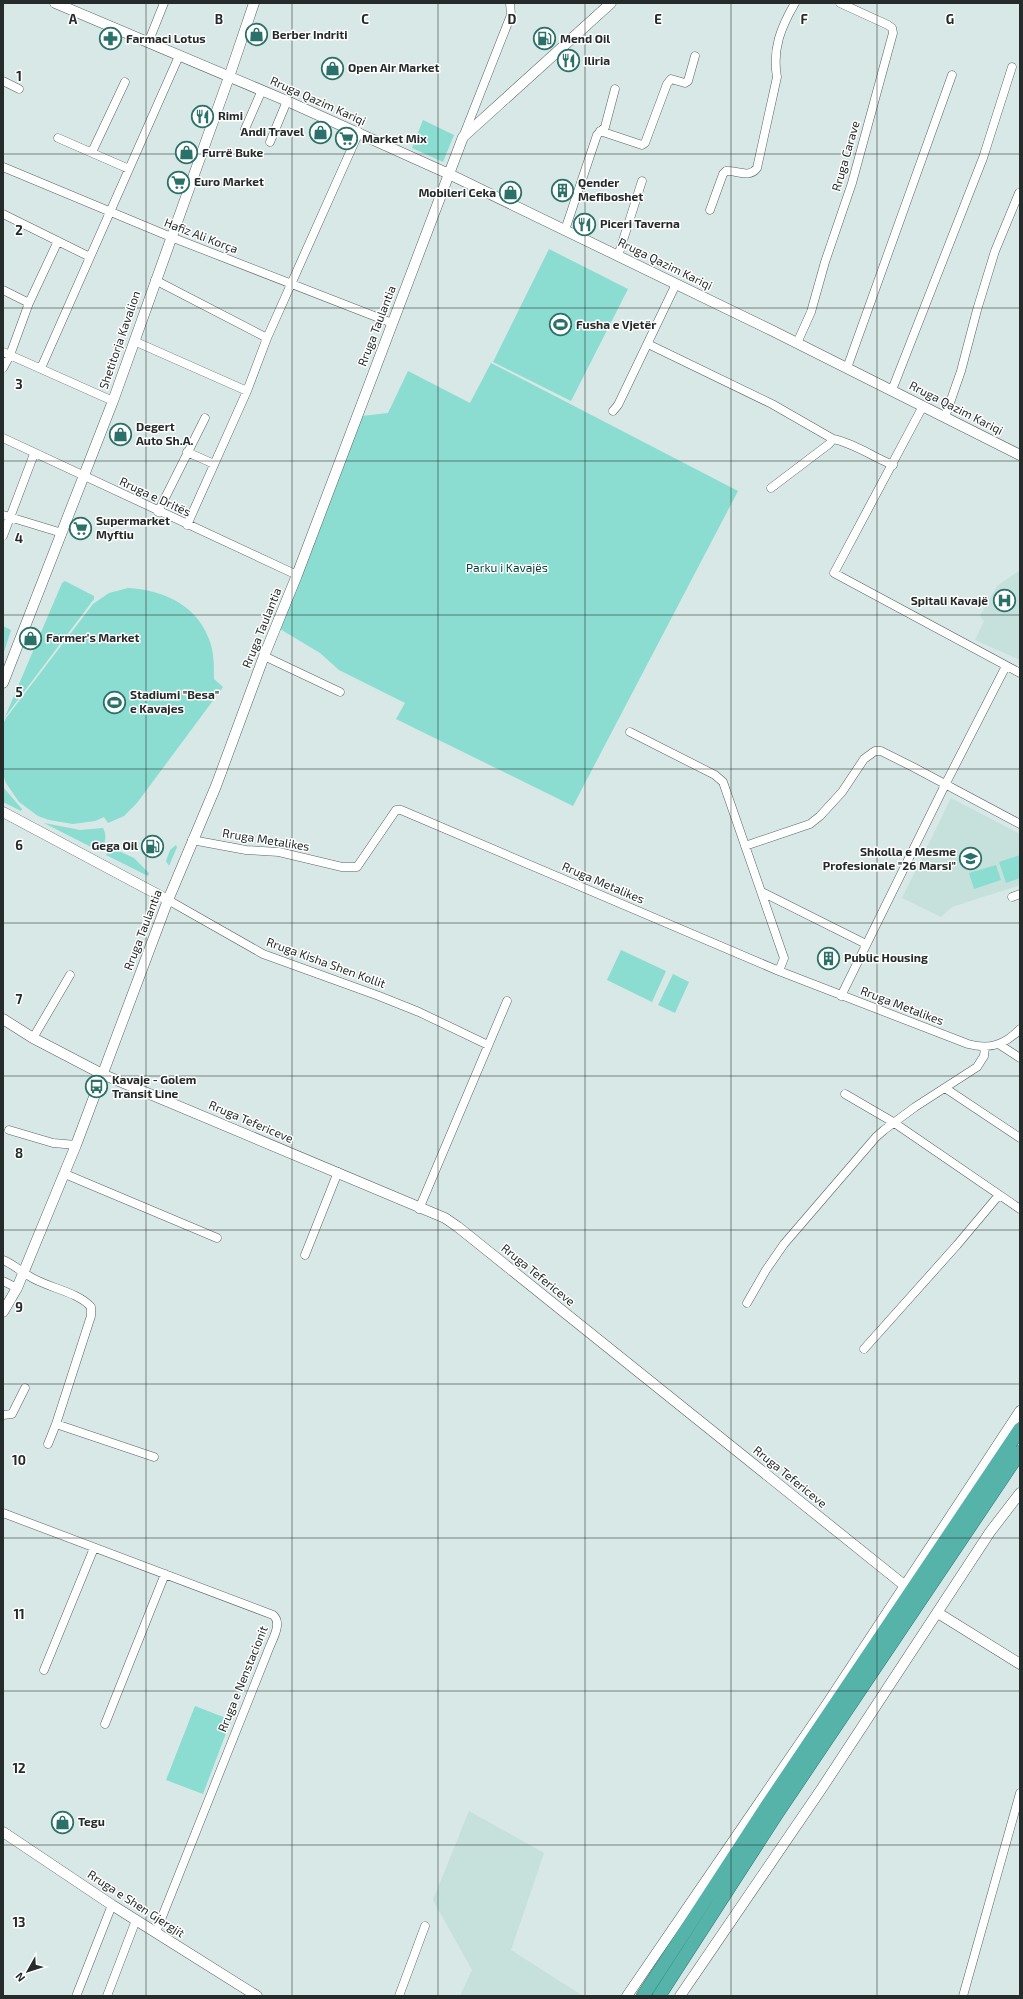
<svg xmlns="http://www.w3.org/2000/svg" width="1023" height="1999" font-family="'Exo 2',sans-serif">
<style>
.built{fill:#c6e0db}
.green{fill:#8bdcd1}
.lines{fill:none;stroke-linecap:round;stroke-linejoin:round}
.minor-casing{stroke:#566562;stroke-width:9}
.tertiary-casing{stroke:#566562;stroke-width:11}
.trunk-casing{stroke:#297770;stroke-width:14}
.minor{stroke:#fff;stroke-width:8}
.tertiary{stroke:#fff;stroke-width:10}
.trunk{stroke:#56b3aa;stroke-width:13}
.grid{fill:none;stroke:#252b2a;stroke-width:1;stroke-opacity:0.55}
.labels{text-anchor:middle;stroke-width:3;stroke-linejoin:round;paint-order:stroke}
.poi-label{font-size:12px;font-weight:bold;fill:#252b2a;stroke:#fff;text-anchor:start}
.street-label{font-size:12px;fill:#252b2a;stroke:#fff}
.park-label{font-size:12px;fill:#06423d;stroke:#fff}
.grid-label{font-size:13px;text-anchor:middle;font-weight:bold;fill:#252b2a;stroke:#fff;stroke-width:3;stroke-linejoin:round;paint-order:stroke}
</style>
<rect width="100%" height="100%" fill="#d7e8e6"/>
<path class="built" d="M1020 570V660L975 640 984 621 980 616 997 586Z
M951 798 1020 834V885L952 907 941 917 902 898Z
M469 1811 544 1853 511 1950 583 1996H460L472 1970 433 1900Z"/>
<path class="green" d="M423 120 454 135 443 162 412 148Z
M549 249 628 289 571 401 493 362Z
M491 363 738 491 573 806 396 719 405 703 339 670 320 653 280 629 362 416 388 413 408 371 470 403Z
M65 581 94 596V599L5 717 62 583Z
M128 588C166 590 200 607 211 645 214 656 214 668 214 679L223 687 137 803 124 816 108 823 104 817 95 821 73 824 49 820 38 816 19 802 6 783 3 775V724L6 718 93 604 109 593Z
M3 626 11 630 3 655Z
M3 787 22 809 21 811 3 802Z
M44 823 80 830 103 828C107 835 106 845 99 851Z
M176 845 177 847 169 866 166 861 170 850Z
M110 847 134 858 149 873 148 876 106 855Z
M1020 855V878L1006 883 999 862Z
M996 865 1001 880 974 889 969 873Z
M621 950 666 971 652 1002 607 980Z
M673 974 689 982 675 1013 658 1005Z
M195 1706 231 1720 203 1794 166 1780Z"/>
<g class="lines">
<defs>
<path id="minor" d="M148 43 164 3
M3 81 19 89
M245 129 262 90
M600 131 642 145 645 143 667 84 671 79 685 83 688 81 695 56
M463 137 511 15 510 3
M58 138 129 169
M270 142 287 101
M92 152 125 82
M3 167 171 237 392 323
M710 210 723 174 726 171C737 170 749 179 757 168L777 77C772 49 781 27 795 3
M3 214 90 257
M565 230 597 135 605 127 615 89
M618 256 642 181
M155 280 267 338
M3 290 29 303
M134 341 247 391
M797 343 811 312 825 262 852 183 893 33 892 28 888 25 840 3
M648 344 772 404 833 439C854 443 873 457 893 465
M3 352 113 401
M3 368 10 355 29 303 58 241
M41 368 179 56
M847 368 952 75
M892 390 983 158 1012 67
M923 406 834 573 1020 673
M613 411 618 405 676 284
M945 417 961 371 977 310 995 251 1019 193
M3 438 297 575
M187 452 214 464
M771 488 829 444 833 439
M158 512 205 418
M3 515 62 533
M187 525 247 391 267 338 359 132
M3 536 34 454
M264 656 340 692
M630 732 715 775 723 782 784 958 779 971
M192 840 246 850 279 852 342 867H357L396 810H401L779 971 968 1044C989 1050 1005 1045 1020 1029
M745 846 810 824 820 816 842 792 864 759 875 751H881L913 767 1020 824
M762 892 866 944
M1012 897 1020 894
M168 900 263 954 379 996 419 1012 488 1045
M841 996 945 785 1006 666
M33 1038 70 975
M1000 1045 1020 1058
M945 1088 1020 1138
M845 1094 893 1122 1020 1209
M9 1130 53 1143 76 1145
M65 1174 217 1238
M419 1209 507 1001
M305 1255 338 1172
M3 1260C13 1264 20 1271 29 1276 47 1288 77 1291 91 1307V1316L56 1424 154 1457
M3 1281 17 1288
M747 1303 766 1270 784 1244 876 1137 884 1130 915 1107 977 1067 984 1056 985 1047
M864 1349 957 1245 999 1195
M3 1415 12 1414 25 1388
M48 1444 56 1424
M3 1513 273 1615C283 1623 272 1640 268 1651L156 1932
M44 1670 94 1548
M105 1724 165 1574
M77 1994 112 1905
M107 1996 136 1920
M399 1996 425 1926
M963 1996 1020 1793"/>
<path id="tertiary" d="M55 3 287 101 449 174 771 330 1020 455
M3 683 113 401 229 77 254 3
M3 812 168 900
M3 1019 33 1038 102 1074 445 1218 458 1227 904 1585
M3 1312 17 1288 76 1145 168 900 216 786 264 656 297 575 463 137 611 3
M938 1613 1020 1664
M3 1832 112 1905 257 1996
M627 1996 827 1704 1020 1411
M680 1996 822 1788 990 1532 1020 1493"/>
<path id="trunk" d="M643 1996 766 1807 1020 1429
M659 1996 776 1815 1020 1452"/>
</defs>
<use href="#minor" class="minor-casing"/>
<use href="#tertiary" class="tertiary-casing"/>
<use href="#trunk" class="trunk-casing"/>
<use href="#minor" class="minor"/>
<use href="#tertiary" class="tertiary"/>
<use href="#trunk" class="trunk"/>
</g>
<path class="grid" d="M146 3V1996M292 3V1996M438 3V1996M585 3V1996M731 3V1996M877 3V1996M3 154H1020M3 308H1020M3 461H1020M3 615H1020M3 769H1020M3 923H1020M3 1076H1020M3 1230H1020M3 1384H1020M3 1538H1020M3 1691H1020M3 1845H1020"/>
<defs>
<symbol id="shop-ring" viewBox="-11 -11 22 22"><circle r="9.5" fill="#fff" stroke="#297169" stroke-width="1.5"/><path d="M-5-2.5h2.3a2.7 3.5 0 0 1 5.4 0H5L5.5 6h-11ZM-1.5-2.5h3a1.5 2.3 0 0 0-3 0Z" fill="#297169"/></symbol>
<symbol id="pharmacy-ring" viewBox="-11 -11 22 22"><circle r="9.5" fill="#fff" stroke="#297169" stroke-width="1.5"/><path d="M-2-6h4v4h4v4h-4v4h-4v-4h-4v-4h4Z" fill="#297169"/></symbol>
<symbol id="fuel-ring" viewBox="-11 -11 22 22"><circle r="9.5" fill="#fff" stroke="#297169" stroke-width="1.5"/><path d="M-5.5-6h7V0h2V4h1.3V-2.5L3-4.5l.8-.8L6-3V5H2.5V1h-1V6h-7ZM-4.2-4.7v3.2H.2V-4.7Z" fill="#297169"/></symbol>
<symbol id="restaurant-ring" viewBox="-11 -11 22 22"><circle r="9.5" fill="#fff" stroke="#297169" stroke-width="1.5"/><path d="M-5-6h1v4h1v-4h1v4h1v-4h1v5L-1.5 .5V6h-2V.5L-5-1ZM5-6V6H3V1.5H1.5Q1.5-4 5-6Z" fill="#297169"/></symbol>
<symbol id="supermarket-ring" viewBox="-11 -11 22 22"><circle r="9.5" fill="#fff" stroke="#297169" stroke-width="1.5"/><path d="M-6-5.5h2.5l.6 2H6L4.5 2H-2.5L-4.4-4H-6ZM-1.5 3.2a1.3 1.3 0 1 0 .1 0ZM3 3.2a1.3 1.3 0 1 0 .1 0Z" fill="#297169"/></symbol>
<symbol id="building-ring" viewBox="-11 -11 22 22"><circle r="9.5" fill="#fff" stroke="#297169" stroke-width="1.5"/><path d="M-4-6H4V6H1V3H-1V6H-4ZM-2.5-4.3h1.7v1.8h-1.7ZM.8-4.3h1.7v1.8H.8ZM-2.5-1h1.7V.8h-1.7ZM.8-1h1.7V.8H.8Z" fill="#297169"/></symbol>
<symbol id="stadium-ring" viewBox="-11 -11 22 22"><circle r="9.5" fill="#fff" stroke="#297169" stroke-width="1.5"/><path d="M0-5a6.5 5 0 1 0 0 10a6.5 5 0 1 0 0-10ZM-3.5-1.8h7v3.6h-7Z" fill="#297169"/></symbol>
<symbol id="hospital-ring" viewBox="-11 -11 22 22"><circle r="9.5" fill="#fff" stroke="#297169" stroke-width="1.5"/><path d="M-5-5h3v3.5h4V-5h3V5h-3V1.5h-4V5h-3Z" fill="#297169"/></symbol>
<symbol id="school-ring" viewBox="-11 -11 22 22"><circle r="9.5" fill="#fff" stroke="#297169" stroke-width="1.5"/><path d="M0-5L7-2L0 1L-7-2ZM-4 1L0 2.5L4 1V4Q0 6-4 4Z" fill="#297169"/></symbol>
<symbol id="bus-ring" viewBox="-11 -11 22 22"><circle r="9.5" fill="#fff" stroke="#297169" stroke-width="1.5"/><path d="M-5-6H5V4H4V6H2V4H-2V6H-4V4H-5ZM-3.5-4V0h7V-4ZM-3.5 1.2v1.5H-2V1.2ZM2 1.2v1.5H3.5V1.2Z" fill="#297169"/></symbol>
</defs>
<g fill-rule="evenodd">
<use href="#shop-ring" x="244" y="22" width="25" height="25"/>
<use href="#pharmacy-ring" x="98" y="26" width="25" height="25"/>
<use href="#fuel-ring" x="532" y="26" width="25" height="25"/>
<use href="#restaurant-ring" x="556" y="48" width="25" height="25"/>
<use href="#shop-ring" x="320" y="56" width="25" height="25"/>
<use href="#restaurant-ring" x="190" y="104" width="25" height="25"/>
<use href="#shop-ring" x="308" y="120" width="25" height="25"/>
<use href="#supermarket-ring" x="334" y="126" width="25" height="25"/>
<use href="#shop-ring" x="174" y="140" width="25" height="25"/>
<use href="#supermarket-ring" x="166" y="170" width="25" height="25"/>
<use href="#building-ring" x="550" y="178" width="25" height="25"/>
<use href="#shop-ring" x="498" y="180" width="25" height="25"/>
<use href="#restaurant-ring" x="572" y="212" width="25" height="25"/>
<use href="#stadium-ring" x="548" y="312" width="25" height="25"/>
<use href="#shop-ring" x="108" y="422" width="25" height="25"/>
<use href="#supermarket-ring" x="68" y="516" width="25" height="25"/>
<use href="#hospital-ring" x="992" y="588" width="25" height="25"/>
<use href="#shop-ring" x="18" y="626" width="25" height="25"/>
<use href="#stadium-ring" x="102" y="690" width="25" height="25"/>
<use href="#fuel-ring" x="140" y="834" width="25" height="25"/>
<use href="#school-ring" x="958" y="846" width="25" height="25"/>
<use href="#building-ring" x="816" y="946" width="25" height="25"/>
<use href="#bus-ring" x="84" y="1074" width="25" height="25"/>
<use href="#shop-ring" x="50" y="1810" width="25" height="25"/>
</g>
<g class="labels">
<g class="poi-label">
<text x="272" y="39">Berber Indriti</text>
<text x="126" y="43">Farmaci Lotus</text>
<text x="560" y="43">Mend Oil</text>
<text x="584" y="65">Iliria</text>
<text x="348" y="72">Open Air Market</text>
<text x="218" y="120">Rimi</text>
<text x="304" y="136" text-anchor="end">Andi Travel</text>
<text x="362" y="143">Market Mix</text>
<text x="202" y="157">Furrë Buke</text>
<text x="194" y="186">Euro Market</text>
<text x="578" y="187">Qender<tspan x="578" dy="14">Mefiboshet</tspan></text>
<text x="496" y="197" text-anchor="end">Mobileri Ceka</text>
<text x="600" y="228">Piceri Taverna</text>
<text x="576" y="329">Fusha e Vjetër</text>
<text x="136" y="431">Degert<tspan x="136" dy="14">Auto Sh.A.</tspan></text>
<text x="96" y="525">Supermarket<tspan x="96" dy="14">Myftiu</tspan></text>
<text x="988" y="605" text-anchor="end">Spitali Kavajë</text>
<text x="46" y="642">Farmer's Market</text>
<text x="130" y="699">Stadiumi "Besa"<tspan x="130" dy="14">e Kavajes</tspan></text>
<text x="138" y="850" text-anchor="end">Gega Oil</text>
<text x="956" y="856" text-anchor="end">Shkolla e Mesme<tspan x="956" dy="14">Profesionale "26 Marsi"</tspan></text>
<text x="844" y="962">Public Housing</text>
<text x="112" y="1084">Kavaje - Golem<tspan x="112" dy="14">Transit Line</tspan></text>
<text x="78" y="1826">Tegu</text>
</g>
<g class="street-label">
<text transform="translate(318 101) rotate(24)" y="4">Rruga Qazim Kariqi</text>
<text transform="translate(846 156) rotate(-74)" y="4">Rruga Carave</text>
<text transform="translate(201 236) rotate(21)" y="4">Hafiz Ali Korça</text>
<text transform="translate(665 264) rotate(26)" y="4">Rruga Qazim Kariqi</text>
<text transform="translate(377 326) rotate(-69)" y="4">Rruga Taulantia</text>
<text transform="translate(120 340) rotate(-71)" y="4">Shetitorja Kavalion</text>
<text transform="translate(956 408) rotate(27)" y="4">Rruga Qazim Kariqi</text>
<text transform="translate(155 497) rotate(25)" y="4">Rruga e Dritës</text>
<text transform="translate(262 628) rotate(-68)" y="4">Rruga Taulantia</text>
<text transform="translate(266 840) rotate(9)" y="4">Rruga Metalikes</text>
<text transform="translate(603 883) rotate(23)" y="4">Rruga Metalikes</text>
<text transform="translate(143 930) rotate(-69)" y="4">Rruga Taulantia</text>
<text transform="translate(326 963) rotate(20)" y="4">Rruga Kisha Shen Kollit</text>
<text transform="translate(902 1006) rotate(21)" y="4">Rruga Metalikes</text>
<text transform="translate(251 1122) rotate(23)" y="4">Rruga Tefericeve</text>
<text transform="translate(538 1275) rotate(39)" y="4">Rruga Tefericeve</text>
<text transform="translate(790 1477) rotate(39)" y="4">Rruga Tefericeve</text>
<text transform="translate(243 1679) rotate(-68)" y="4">Rruga e Nenstacionit</text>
<text transform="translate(136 1904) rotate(33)" y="4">Rruga e Shen Gjergjit</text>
</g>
<g class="park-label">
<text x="507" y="572">Parku i Kavajës</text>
</g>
</g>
<g class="grid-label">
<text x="73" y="24">A</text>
<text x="219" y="24">B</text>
<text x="365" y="24">C</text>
<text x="512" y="24">D</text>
<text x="658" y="24">E</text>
<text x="804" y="24">F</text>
<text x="950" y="24">G</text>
<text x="19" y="81">1</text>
<text x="19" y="235">2</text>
<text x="19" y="389">3</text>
<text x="19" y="543">4</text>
<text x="19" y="697">5</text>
<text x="19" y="850">6</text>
<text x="19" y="1004">7</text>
<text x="19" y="1158">8</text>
<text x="19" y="1312">9</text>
<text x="19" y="1465">10</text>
<text x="19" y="1619">11</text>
<text x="19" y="1773">12</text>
<text x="19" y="1927">13</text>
</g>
<rect width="1023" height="1999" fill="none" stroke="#252b2a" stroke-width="8"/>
<g transform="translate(28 1971) rotate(231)" stroke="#ffffff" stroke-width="3" paint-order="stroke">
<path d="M0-3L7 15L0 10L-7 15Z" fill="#252b2a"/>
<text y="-6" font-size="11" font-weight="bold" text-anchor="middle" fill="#252b2a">N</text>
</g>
</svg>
